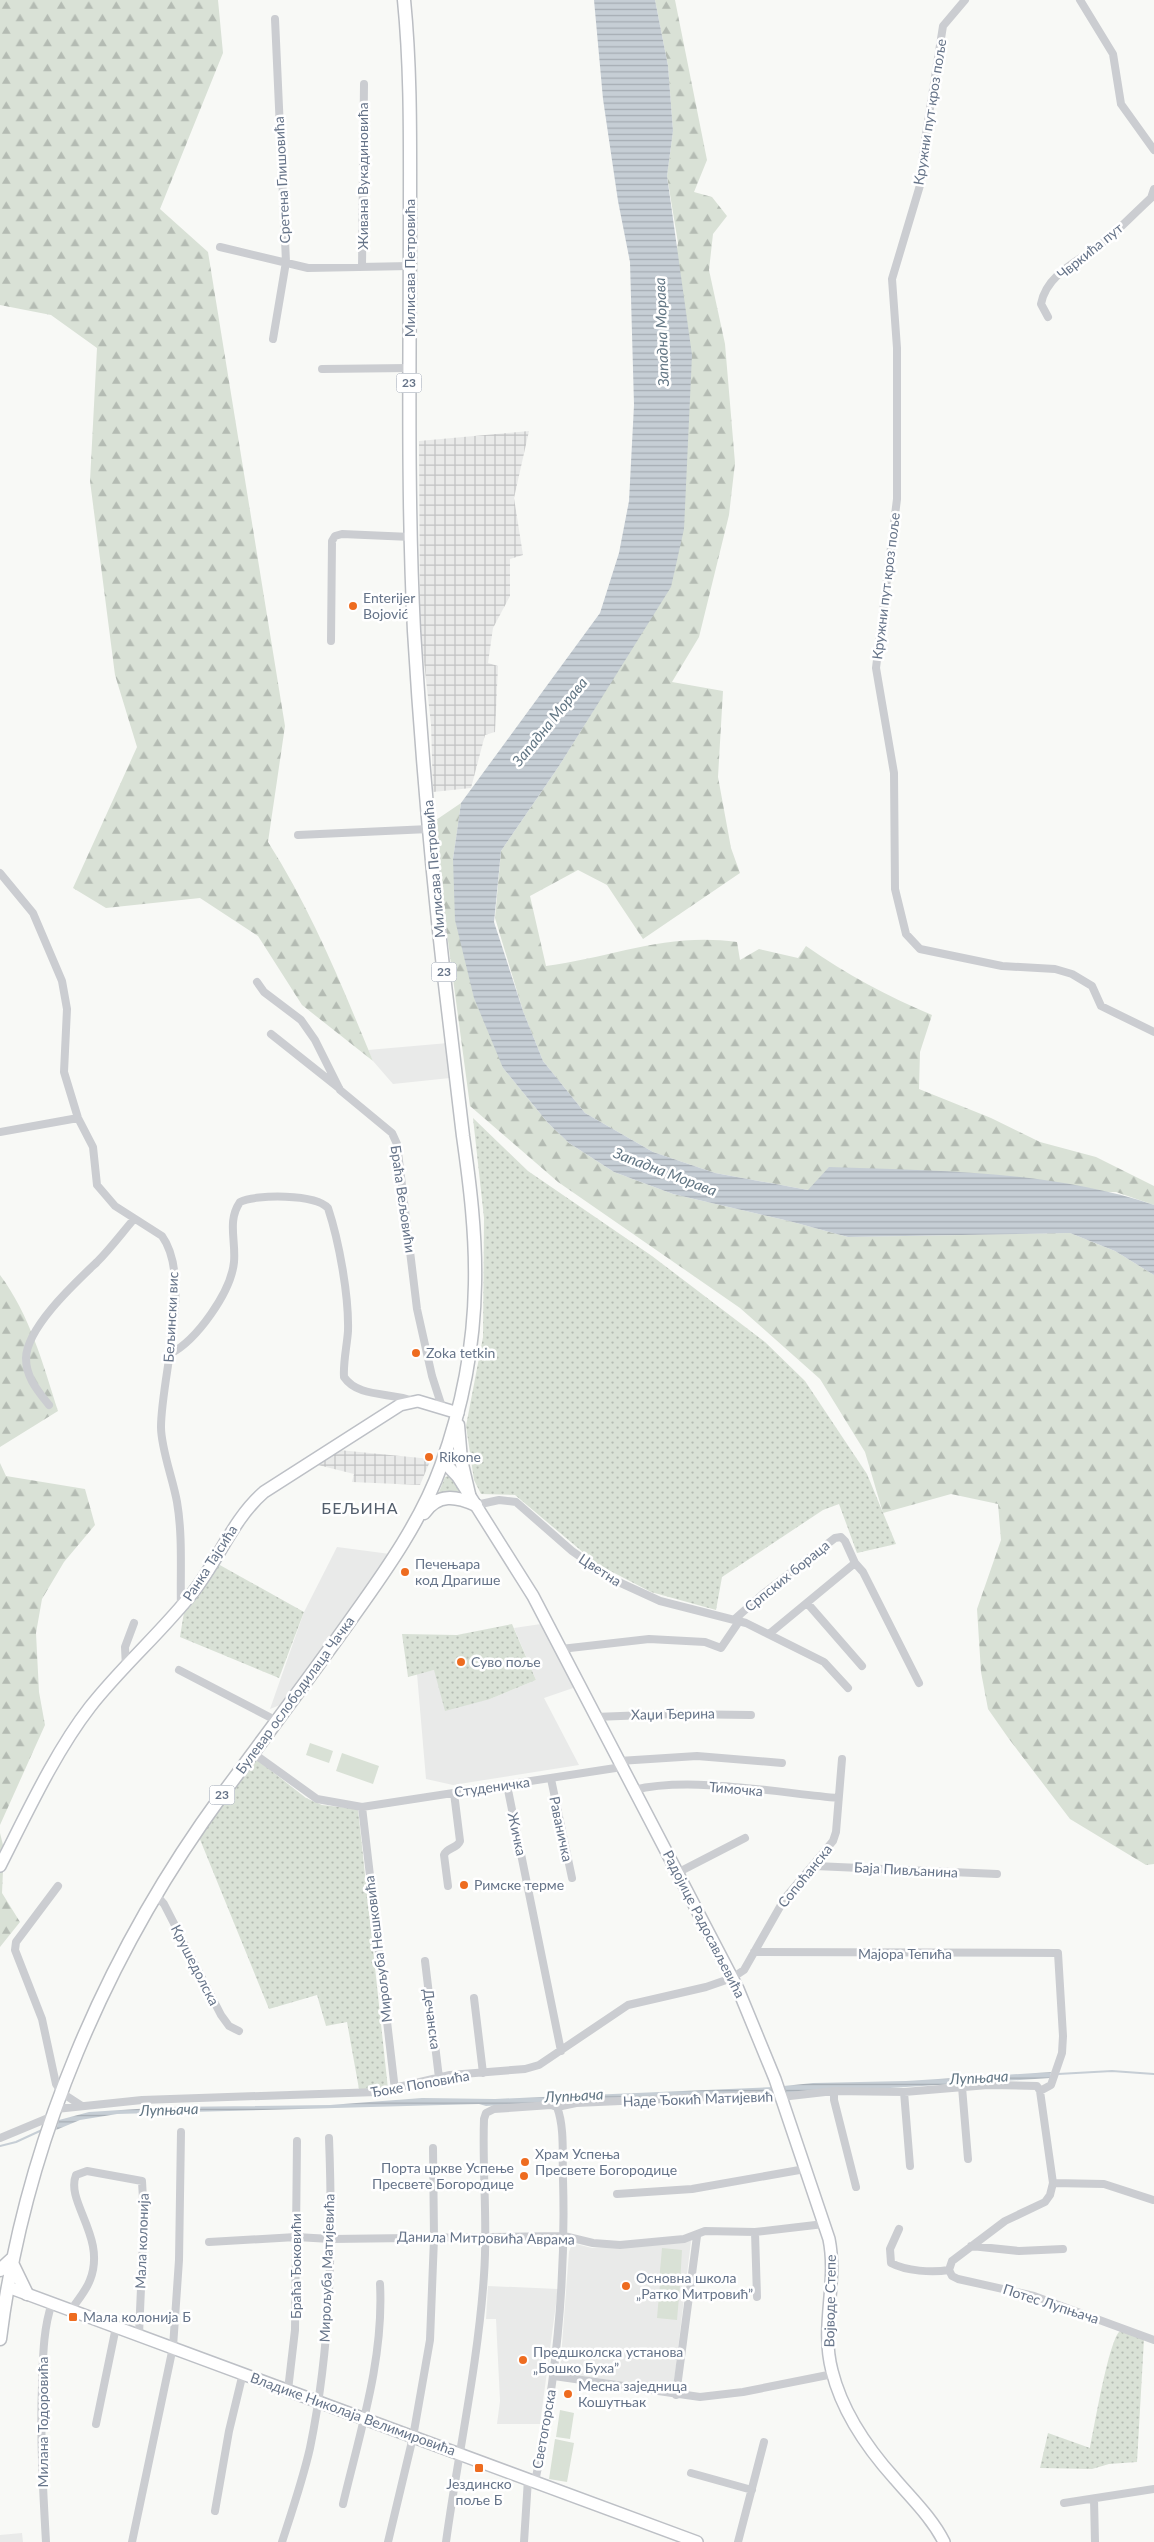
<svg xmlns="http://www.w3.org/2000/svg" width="1154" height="2542" font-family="Lato,sans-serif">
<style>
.built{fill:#e9eae9}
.industrial{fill:url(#industrial-grid)}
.grass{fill:url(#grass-dots)}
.forest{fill:url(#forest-firs)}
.garden{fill:#d9e1d6}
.water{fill:url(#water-rules)}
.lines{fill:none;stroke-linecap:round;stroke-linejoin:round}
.stream{stroke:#c6ced5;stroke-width:2}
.secondary-casing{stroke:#bdc0c6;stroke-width:14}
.primary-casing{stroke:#bbbec3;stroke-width:15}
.street{stroke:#cbcdd1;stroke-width:8}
.secondary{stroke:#fff;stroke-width:11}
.primary{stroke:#fff;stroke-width:12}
.poi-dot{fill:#ee6c20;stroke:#fff;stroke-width:2}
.labels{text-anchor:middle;stroke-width:5;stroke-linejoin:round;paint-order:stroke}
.shield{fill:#fff;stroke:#949eac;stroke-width:1}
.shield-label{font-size:12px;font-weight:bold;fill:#667489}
.street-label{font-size:14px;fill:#667489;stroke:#fff}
.poi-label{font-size:14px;fill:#667489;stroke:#fff;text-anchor:start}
.water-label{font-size:15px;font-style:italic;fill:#627684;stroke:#fff}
.quarter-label{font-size:16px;letter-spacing:1px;fill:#545f6d;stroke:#fff}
</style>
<defs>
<pattern id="industrial-grid" width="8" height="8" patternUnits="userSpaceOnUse" patternTransform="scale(1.25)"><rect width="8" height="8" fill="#e9eae9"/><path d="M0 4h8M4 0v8" fill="none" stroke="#c1c2c3"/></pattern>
<pattern id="grass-dots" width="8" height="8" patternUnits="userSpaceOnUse" patternTransform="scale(1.25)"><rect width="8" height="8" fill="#d9e1d6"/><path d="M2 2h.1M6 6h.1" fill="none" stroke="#b4bbb3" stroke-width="1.8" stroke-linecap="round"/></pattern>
<pattern id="forest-firs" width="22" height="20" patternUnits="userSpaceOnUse" patternTransform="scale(1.25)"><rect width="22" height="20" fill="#d9e1d6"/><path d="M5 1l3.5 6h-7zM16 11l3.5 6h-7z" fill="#b4bbb3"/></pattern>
<pattern id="water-rules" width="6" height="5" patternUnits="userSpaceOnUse" patternTransform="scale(1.25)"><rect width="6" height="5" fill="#c6ced5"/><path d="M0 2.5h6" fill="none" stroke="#a5acb3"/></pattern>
</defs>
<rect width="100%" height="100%" fill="#f8f9f6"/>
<path class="built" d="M448 1043 450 1078 393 1084 373 1061 368 1050Z
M337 1547 390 1554 334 1635 280 1705 270 1709 304 1612Z
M541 1624 576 1687 544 1698 579 1765 453 1785 426 1779 417 1674 434 1670 490 1699 536 1680 514 1628Z
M691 2241 673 2390 563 2373 560 2371 569 2252 572 2243 592 2248Z
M488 2286 558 2289 540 2424H497L500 2401 496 2319H486Z
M22 2533 23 2542H0V2535Z"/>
<path class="industrial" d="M529 431 514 498 523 555 510 559V596L493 628 488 663 498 666 495 732 485 735 471 788 433 792 431 724 420 626 419 441Z
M339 1450 431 1459 420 1485 352 1482 354 1474 318 1465Z"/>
<path class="grass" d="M473 1118 528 1171 652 1256 765 1342 805 1381 867 1474 896 1544 857 1553 839 1504 823 1510 722 1577 716 1610 651 1592 597 1564 515 1495 481 1494 474 1480 466 1426 483 1337 484 1218Z
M448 1476 453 1477 464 1495 437 1497 445 1477Z
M218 1564 304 1612 279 1678 180 1637 184 1612Z
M512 1624 536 1680 490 1699 445 1711 434 1670 408 1677 402 1634 457 1635Z
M255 1758 306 1798 322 1805 358 1809 388 2089H359L347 2022 326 2026 317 1995 269 2009 199 1837Z
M1120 2331 1144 2339 1137 2462 1109 2464 1092 2469 1040 2468 1048 2433 1090 2448C1094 2429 1109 2339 1120 2331Z"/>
<path class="forest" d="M0 0H218L223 53 160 209 208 252 285 726 268 842C312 911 342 986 373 1061L302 1005 258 936 200 898 106 908 73 888 137 747 115 675 90 481 97 348 51 315 0 305Z
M655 0H675L707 160 694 192 712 197 727 216 713 234 709 270 725 344 735 463 729 515 699 637 672 682 723 691 718 777 731 848 740 873 643 939 607 885 578 870 530 896 546 966C613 957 668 932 737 942L740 960 759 949 798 958 806 946C846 974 887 996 932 1015L920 1052 919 1089 991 1118 1040 1142 1096 1157 1154 1186V1205L1116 1192 808 1190 715 1173 653 1152 585 1113 543 1061 523 1011 495 918 501 851 559 766 595 708 678 243 667 176 673 131 668 66Z
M461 803 453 859 503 1068 548 1123 569 1143 614 1172 673 1194 789 1221 848 1237 1070 1233 1115 1251 1154 1275V1864L1146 1865 1070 1819 1009 1739 988 1709 981 1672 977 1609 1001 1540 998 1504 951 1494 883 1513 865 1452 820 1379 740 1308 558 1182 470 1106 442 896 436 820Z
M0 1275C30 1315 43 1364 58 1411L0 1447Z
M0 1463 6 1476 85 1489 95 1525 64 1562 42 1599 36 1633 39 1692 45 1725 0 1825Z
M0 1833 4 1849 2 1893 20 1922 0 1947Z"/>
<path class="garden" d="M310 1743 333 1751 329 1763 306 1755Z
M342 1753 379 1766 373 1784 336 1771Z
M662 2248 682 2250 680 2284 659 2282Z
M660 2284 680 2286 677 2320 657 2318Z
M560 2410 574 2413 570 2439 556 2437Z
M555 2439 574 2443 567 2482 549 2479Z"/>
<path class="water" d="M594 0H655L668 66 673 131 667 176 692 355 684 529 671 587 559 766 501 851 494 922 523 1011 543 1061 585 1113 653 1152 715 1173 808 1190 829 1167C937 1171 1050 1170 1154 1205V1275L1115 1251 1070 1233 848 1237 789 1221 673 1194 614 1172 569 1143 548 1123 503 1068 474 998 455 920 453 859 461 803 600 613 619 553 629 501 634 405 630 262 618 201 603 99Z
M1051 2072 1050 2078 778 2095 606 2099 486 2106 479 2104 117 2114 80 2120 56 2130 59 2120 89 2112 169 2107 330 2105 422 2098 495 2099 774 2087 813 2083 906 2081Z"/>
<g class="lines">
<path class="stream" d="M1058 2074 1112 2071 1154 2074
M0 2146 16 2142 42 2130"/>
<defs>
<path id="secondary" d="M443 1461 458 1477 533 1596 738 1989 775 2079 829 2239C838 2283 820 2326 832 2371 842 2411 868 2449 895 2479 912 2499 932 2518 944 2542
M0 1866C26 1815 55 1752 90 1707 122 1666 162 1632 194 1591 219 1559 233 1519 264 1492L400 1405 418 1401 458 1413
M8 2287 697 2542"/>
<path id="primary" d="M458 1425 461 1460 469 1494
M424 1513C438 1493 456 1496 476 1505
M12 2263 27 2294
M0 2270 13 2258
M0 2339C24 2144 107 1952 222 1795 266 1735 311 1676 354 1615 387 1569 422 1519 441 1466 462 1408 474 1346 475 1284 476 1234 470 1185 463 1136 457 1083 450 1030 444 976 431 862 421 746 414 631 407 491 410 350 410 210 410 140 411 70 404 0"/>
</defs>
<use href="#secondary" class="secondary-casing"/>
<use href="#primary" class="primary-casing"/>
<path class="street" d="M965 0 943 26 923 153 921 182 892 279 897 348V499L876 668 894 773 895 889 906 934 920 949 1002 966 1055 969 1072 974 1092 986 1101 1006 1154 1032
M1080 0 1113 54 1121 104 1154 150
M220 247 308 268 410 266
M362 267 364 84
M1048 317 1041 304C1047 271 1086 258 1109 238 1123 225 1137 211 1151 198L1154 189
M273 339 286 262 275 19
M322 369 409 368
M331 641 332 541 335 536 342 534 411 537
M298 835 429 829
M0 873 33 913 62 981 67 1009 64 1072 78 1118 93 1147 97 1185 115 1206 162 1236C193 1279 161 1377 161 1427 161 1449 173 1479 177 1502 183 1537 180 1574 181 1609
M257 982 264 992 301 1020 315 1040 340 1090 392 1133 397 1144 417 1309 432 1376 442 1407
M271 1034 339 1088
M0 1132 78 1118
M170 1354C197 1340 231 1292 234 1262 236 1240 227 1221 240 1202 257 1194 315 1194 328 1208 339 1241 349 1296 348 1331 347 1346 343 1362 344 1377 358 1398 391 1392 413 1401
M49 1405C38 1391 26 1378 26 1358 27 1327 75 1283 97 1262 110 1249 122 1233 134 1219
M476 1505 499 1500 516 1502 572 1551 612 1579 660 1601 746 1623 824 1662 848 1688
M808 1604 862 1666
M736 1618 763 1594 835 1538 841 1537 845 1541 855 1563
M769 1634 855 1563 863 1572 919 1683
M561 1649 649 1639 705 1642 721 1648 740 1620
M126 1668 125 1647 134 1623
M179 1670 277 1721
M595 1717 672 1714 751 1715
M253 1753 317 1799 362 1807
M619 1761 697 1756 782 1763
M551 1779 572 1878
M507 1785 561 2051
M634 1790C689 1776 780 1793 838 1798
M362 1807 395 2090
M362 1807 622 1767
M815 1866 997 1874
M677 1873 745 1838
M58 1886 16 1942 15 1950 42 2019 56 2084 62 2093 82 2106
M448 1886 444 1855C447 1847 457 1849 460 1841L454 1793
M156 1895 164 1904 221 2015 229 2026 239 2031
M754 1952 1058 1953 1063 2036 1062 2053 1051 2085 1040 2091
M425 1961 439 2078
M474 1998 483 2073
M962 2087 968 2159
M834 2091V2100L856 2187
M904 2092 910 2166
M557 2107 576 2103 754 2095 781 2097 834 2091 904 2092 988 2085 1037 2086 1040 2091 1053 2183 1050 2195 1045 2202 1005 2221 952 2261 949 2270C932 2273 906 2271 891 2263L890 2249 899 2229
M56 2109 142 2100 377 2092 450 2075 525 2069 539 2065 628 2005 706 1987 732 1978 744 1970 785 1898 833 1841 836 1832 842 1759
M0 2138 53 2116
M1053 2183 1104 2184 1153 2200
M617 2194 692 2189 805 2169
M755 2232 757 2297
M209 2242 296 2237 331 2239 564 2236 593 2243 620 2245 684 2239 705 2231 755 2232 824 2224
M971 2246 1019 2251 1063 2249
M949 2270 952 2276 958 2279 1034 2296 1154 2340
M71 2310C77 2301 86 2291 90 2280 107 2237 65 2202 76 2175L87 2171 142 2181 144 2217 139 2335
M554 2376 700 2397 743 2392 833 2374
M288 2390 295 2330 297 2141
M676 2395 697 2236
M96 2424 116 2327
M691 2473 752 2490
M535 2482C556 2382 566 2281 563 2179 562 2156 565 2128 557 2107
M1094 2499 1095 2542
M1064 2503 1154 2489
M343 2504C360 2432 384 2359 380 2284
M215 2511 229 2431 243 2373
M46 2542C43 2490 40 2438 42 2386 43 2358 43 2329 52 2303
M132 2542 173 2347 179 2260 181 2132
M282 2542C292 2511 303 2479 310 2448 331 2346 333 2241 329 2138
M388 2542 413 2437 430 2340 434 2238 433 2148
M446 2542C458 2453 478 2365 484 2275 488 2223 482 2171 484 2119L486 2113 494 2109 551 2105 557 2107
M524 2542 528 2479
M738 2542 764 2442"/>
<use href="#secondary" class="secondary"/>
<use href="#primary" class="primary"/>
</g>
<g class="poi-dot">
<circle cx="353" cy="606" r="5"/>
<circle cx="416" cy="1353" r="5"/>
<circle cx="429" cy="1457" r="5"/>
<circle cx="405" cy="1572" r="5"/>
<circle cx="461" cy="1662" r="5"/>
<circle cx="464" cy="1885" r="5"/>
<circle cx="525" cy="2162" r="5"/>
<circle cx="524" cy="2176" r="5"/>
<circle cx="626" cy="2286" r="5"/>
<rect x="68" y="2312" width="10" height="10" rx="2.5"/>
<circle cx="523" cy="2360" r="5"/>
<circle cx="568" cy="2394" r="5"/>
<rect x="474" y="2463" width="10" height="10" rx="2.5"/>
</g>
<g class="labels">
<g class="shield">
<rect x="396.5" y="373.5" width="25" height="19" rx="4"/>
<rect x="431.5" y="962.5" width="25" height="19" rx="4"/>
<rect x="209.5" y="1785.5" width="25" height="19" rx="4"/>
</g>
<g class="shield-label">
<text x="409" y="387">23</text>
<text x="444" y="976">23</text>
<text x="222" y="1799">23</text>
</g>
<g class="street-label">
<text transform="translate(930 112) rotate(-81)" y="5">Кружни пут кроз поље</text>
<text transform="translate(363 176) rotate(-90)" y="5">Живана Вукадиновића</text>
<text transform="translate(282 180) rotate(-93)" y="5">Сретена Глишовића</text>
<text transform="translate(1090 251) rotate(-39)" y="5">Чвркића пут</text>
<text transform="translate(410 268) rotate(-90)" y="5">Милисава Петровића</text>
<text transform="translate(886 586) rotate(-83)" y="5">Кружни пут кроз поље</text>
<text transform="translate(434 869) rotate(-95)" y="5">Милисава Петровића</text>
<text transform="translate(403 1199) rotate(82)" y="5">Браћа Вељовићи</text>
<text transform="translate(171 1317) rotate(-87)" y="5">Бељински вис</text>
<text transform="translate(210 1563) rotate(-57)" y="5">Ранка Тајсића</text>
<text transform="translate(600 1570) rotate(33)" y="5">Цветна</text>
<text transform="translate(787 1576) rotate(-39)" y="5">Српских бораца</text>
<text transform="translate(295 1695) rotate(-54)" y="5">Булевар ослободилаца Чачка</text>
<text transform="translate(673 1714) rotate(-1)" y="5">Хаџи Ђерина</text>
<text transform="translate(492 1787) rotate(-8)" y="5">Студеничка</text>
<text transform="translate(736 1789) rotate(5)" y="5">Тимочка</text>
<text transform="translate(561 1829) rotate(78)" y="5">Раваничка</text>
<text transform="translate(517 1834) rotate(78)" y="5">Жичка</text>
<text transform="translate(906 1870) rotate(3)" y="5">Баја Пивљанина</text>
<text transform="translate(805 1876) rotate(-51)" y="5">Сопоћанска</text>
<text transform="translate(704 1924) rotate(63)" y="5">Радојице Радосављевића</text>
<text transform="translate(378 1949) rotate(-97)" y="5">Мирољуба Нешковића</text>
<text x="905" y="1959">Мајора Тепића</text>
<text transform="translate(195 1965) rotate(63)" y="5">Крушедолска</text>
<text transform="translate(432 2019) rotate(83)" y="5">Дечанска</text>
<text transform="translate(420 2084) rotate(-10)" y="5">Ђоке Поповића</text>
<text transform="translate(698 2099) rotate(-2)" y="5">Наде Ђокић Матијевић</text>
<text transform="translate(486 2238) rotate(1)" y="5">Данила Митровића Аврама</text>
<text transform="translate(142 2241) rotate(-88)" y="5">Мала колонија</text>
<text transform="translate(296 2266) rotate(-90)" y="5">Браћа Ђоковићи</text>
<text transform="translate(327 2268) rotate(-88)" y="5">Мирољуба Матијевића</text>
<text transform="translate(830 2301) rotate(-89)" y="5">Војводе Степе</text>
<text transform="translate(1051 2304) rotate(18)" y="5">Потес Лупњача</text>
<text transform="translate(353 2414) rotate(20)" y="5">Владике Николаја Велимировића</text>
<text transform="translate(43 2422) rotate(-90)" y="5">Милана Тодоровића</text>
<text transform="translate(544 2429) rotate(-80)" y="5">Светогорска</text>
</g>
<g class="poi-label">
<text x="363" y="603">Enterijer<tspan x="363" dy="16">Bojović</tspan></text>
<text x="426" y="1358">Zoka tetkin</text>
<text x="439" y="1462">Rikone</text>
<text x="415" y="1569">Печењара<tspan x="415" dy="16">код Драгише</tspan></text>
<text x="471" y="1667">Суво поље</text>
<text x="474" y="1890">Римске терме</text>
<text x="535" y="2159">Храм Успења<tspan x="535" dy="16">Пресвете Богородице</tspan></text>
<text x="514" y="2173" text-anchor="end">Порта цркве Успење<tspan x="514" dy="16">Пресвете Богородице</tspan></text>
<text x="636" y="2283">Основна школа<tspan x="636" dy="16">„Ратко Митровић”</tspan></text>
<text x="83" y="2322">Мала колонија Б</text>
<text x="533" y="2357">Предшколска установа<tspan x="533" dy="16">„Бошко Буха”</tspan></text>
<text x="578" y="2391">Месна заједница<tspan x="578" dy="16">Кошутњак</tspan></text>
<text x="479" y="2489" text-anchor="middle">Јездинско<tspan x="479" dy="16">поље Б</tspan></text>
</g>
<g class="water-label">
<text transform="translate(662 332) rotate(-92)" y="5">Западна Морава</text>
<text transform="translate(550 722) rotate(-51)" y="5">Западна Морава</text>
<text transform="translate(665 1172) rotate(21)" y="5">Западна Морава</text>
<text transform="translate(979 2078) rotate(-3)" y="5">Лупњача</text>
<text transform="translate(574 2096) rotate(-3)" y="5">Лупњача</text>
<text transform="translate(169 2110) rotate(-2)" y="5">Лупњача</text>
</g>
<g class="quarter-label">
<text x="360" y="1514">БЕЉИНА</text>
</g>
</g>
</svg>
